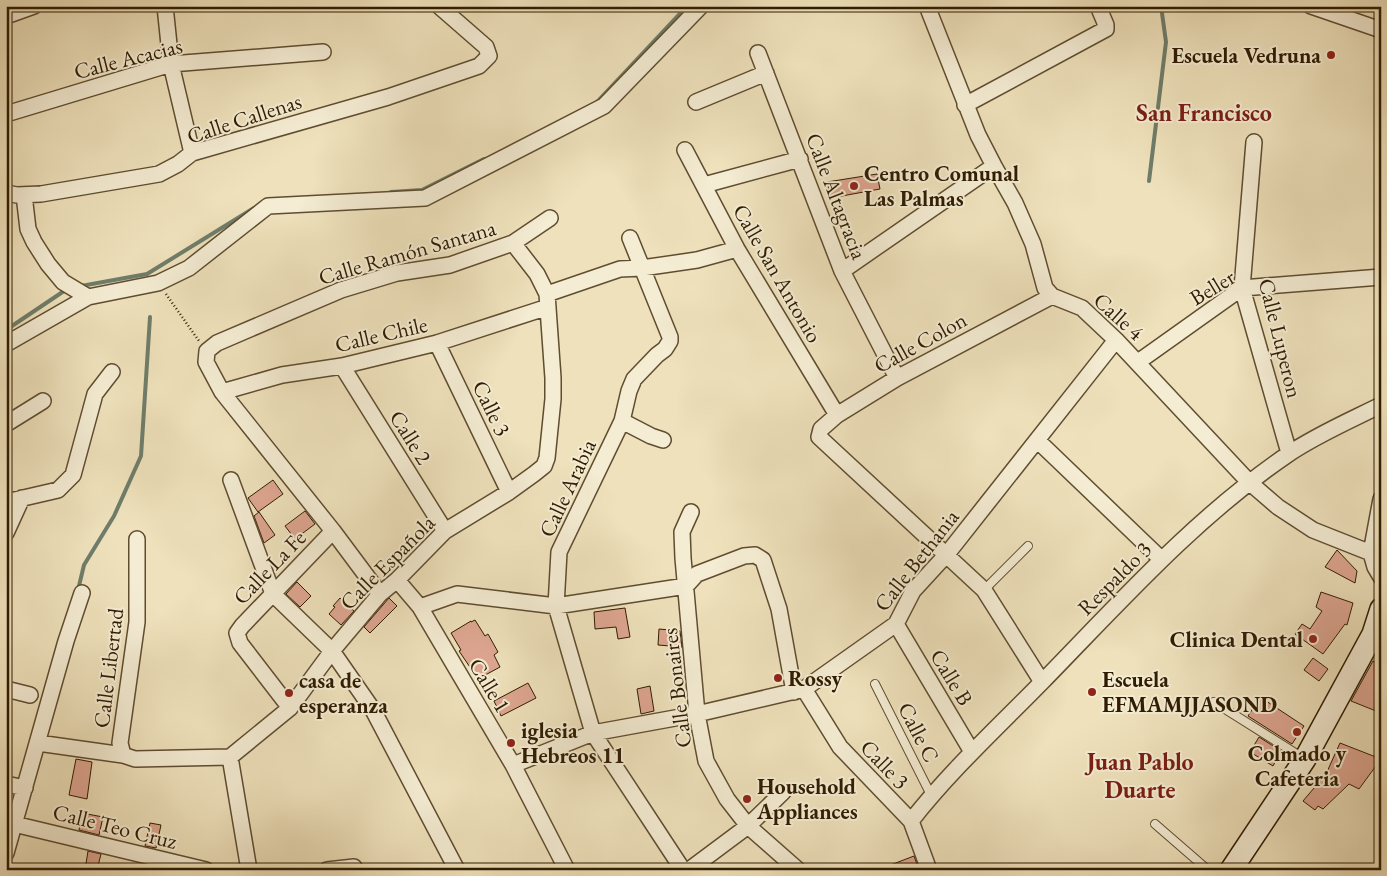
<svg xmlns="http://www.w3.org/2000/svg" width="1387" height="876" font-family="'EB Garamond',serif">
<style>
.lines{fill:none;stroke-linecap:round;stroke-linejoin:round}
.stream{stroke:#6f7d6a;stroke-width:4}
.building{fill:#dea691;stroke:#2f1c01}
.lane-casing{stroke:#5f4d30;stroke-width:10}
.street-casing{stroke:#5f4d30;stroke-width:18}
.secondary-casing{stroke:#2f1c01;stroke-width:24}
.path{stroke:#2f1c01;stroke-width:2.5;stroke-dasharray:1 2.5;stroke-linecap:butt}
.lane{stroke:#f4ecd3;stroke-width:8}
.street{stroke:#f4ecd3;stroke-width:15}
.secondary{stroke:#f4ecd3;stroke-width:21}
.poi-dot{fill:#8f2418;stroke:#f4ecd3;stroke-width:2}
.labels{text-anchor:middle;stroke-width:4;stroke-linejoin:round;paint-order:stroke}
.poi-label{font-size:22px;font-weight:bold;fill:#2f1c01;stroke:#f4ecd3;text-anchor:start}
.street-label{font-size:22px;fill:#2f1c01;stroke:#f4ecd3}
.neighbourhood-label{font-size:24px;font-weight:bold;fill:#7a1f14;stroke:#f4ecd3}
</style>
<rect width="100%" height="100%" fill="#eee1bb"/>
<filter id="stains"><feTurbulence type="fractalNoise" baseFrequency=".004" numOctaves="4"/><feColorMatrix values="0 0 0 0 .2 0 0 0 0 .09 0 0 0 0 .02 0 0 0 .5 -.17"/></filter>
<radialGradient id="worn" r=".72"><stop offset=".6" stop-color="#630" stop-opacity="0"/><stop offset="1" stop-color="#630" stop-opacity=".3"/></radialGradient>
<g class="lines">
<path class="stream" d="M596 103 687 6
M1149 181 1166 42 1161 6
M391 192 422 190 484 159
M81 286 147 274 254 208
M6 330 67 289
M78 590 84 565 114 516 141 456 150 317"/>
</g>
<path class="building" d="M877 174 880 189 831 198 827 182Z
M273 480 283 494 258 512 248 498Z
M305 511 315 524 295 539 285 526Z
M259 512 275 535 264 543 254 516Z
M1337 550 1357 571 1355 583 1325 567Z
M297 582 311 596 300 607 286 594Z
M1321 592 1353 603 1347 625 1345 624 1323 654 1295 634 1302 624 1310 629 1322 611 1316 607Z
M340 598 354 611 341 625 329 614 335 607 333 606Z
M389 598 397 606 370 633 364 627Z
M625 608 630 637 618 639 616 627 595 629 594 612Z
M475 620 485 636 488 634 498 652 494 655 500 667 478 679 459 651 461 650 451 633 471 621V622Z
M659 629 680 631 682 647 658 645Z
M1313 658 1328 669 1319 681 1304 670Z
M1373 661 1381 666V713L1351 701Z
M528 683 536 698 501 716 494 701Z
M650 686 654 711 641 714 637 689Z
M1260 697 1304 726 1292 744 1248 716Z
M1259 737 1281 751 1273 766 1250 752Z
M1340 743 1381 759 1359 789 1349 784 1323 809 1318 806 1315 810 1303 801 1326 774Z
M76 759 92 762 87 799 69 795Z
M82 813 103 817 99 835 79 830Z
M150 823 161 825 156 848 145 846Z
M88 851 101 854 97 870H85Z
M914 856 919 870H880V869Z"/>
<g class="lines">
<defs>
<path id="lane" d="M984 590 1028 546
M875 684 931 795
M1214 702 1303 758
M1155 824 1208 870"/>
<path id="street" d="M165 6 171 64 192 153
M927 6 978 135 994 166 1015 203 1033 244 1045 288 1052 296 1082 308 1116 340 1249 482 1278 507 1313 530 1371 553
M1311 6 1381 30
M6 16 34 6
M758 53 842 271 897 378
M696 102 766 73
M965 105 1106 29V25L1098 6
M6 114 171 64 323 52
M1254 142 1242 288 1289 453
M685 150 737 249 837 415
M704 185 800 159
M6 193 17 195 41 194 159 174 178 164 192 153 388 97 479 66 489 56 486 47 439 6
M24 195 28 229 34 242 48 264 63 282 88 297
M630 238 670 337V341L665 349 657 355 634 379 629 391 622 421 559 552 556 606 593 733 683 870
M842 271 994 166
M547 294 620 269 642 268 697 260 737 249
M437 343 509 492
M6 344 88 297 158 283 189 268 268 206 425 198 604 106 701 6
M1138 362 1242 288 1381 277
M342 366 445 531
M222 392 282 375 342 366 437 343 548 307
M622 421 651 436 663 440
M6 424 43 401
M1038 441 1161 559
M231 480 273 594 332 651 373 710 457 870
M1381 499 1371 553 1375 567 1381 577
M6 502 58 490 73 475 95 394 112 372
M691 512 682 532 683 558 697 714 706 761 727 799 748 826 798 870
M6 533 22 498
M397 580 420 607 513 765 567 870
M380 594 333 531 222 392 206 362 207 351 217 343 341 290 397 273 450 265 513 243 550 218
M420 607 457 594 556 606 686 586 697 574 744 556 755 555 763 560 779 609 794 692
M896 624 972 752
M1042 682 984 590 819 437 821 429 837 415 897 378 1052 296
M6 689 30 695
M804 689 840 747 911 821 929 870
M290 708 240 643 237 633 242 626 333 531
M38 743 123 755 135 759 230 757
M123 755 120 743 137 622V539
M230 757 290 708 332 651 380 594 397 580 445 531 509 492 534 474 544 466 547 458 553 399V378L547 294 537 274 513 243
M230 757 249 870
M513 765 593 733 697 714 804 689 896 624 913 591 947 554 1116 340
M6 784 25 788
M911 821C951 770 998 727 1043 681 1121 601 1195 518 1287 455 1314 436 1351 420 1381 405
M14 824 206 870
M6 853 66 641 82 593
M327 870 354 867
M689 870 748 826 783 792"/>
<path id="secondary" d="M1231 870 1305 759 1373 634 1381 609"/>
</defs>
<use href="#lane" class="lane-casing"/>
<use href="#street" class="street-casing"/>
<use href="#secondary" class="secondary-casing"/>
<path class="path" d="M166 294 199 341"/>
<use href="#lane" class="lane"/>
<use href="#street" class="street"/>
<use href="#secondary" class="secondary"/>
</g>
<g class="poi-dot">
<circle cx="1331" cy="55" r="5"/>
<circle cx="854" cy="186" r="5"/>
<circle cx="1313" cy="639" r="5"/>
<circle cx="778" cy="678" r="5"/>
<circle cx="1092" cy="692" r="5"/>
<circle cx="289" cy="693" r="5"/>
<circle cx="1297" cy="732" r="5"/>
<circle cx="511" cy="743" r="5"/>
<circle cx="747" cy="799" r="5"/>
</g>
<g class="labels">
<g class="poi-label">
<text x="1321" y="63" text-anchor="end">Escuela Vedruna</text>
<text x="864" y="181">Centro Comunal<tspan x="864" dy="25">Las Palmas</tspan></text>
<text x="1303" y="647" text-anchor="end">Clinica Dental</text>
<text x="788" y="686">Rossy</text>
<text x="1102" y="687">Escuela<tspan x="1102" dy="25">EFMAMJJASOND</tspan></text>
<text x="299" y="688">casa de<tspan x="299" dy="25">esperanza</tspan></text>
<text x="521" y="738">iglesia<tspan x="521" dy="25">Hebreos 11</tspan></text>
<text x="1297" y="761" text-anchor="middle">Colmado y<tspan x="1297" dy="25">Cafeteria</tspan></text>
<text x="757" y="794">Household<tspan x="757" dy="25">Appliances</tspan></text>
</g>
<g class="street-label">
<text transform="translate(128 58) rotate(-14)" y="8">Calle Acacias</text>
<text transform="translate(244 118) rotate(-18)" y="8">Calle Callenas</text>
<text transform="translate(837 196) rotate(69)" y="8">Calle Altagracia</text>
<text transform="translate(407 252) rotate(-16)" y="8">Calle Ramón Santana</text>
<text transform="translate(778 273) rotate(60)" y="8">Calle San Antonio</text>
<text transform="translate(1212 287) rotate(-31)" y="8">Beller</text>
<text transform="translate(1119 316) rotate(42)" y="8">Calle 4</text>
<text transform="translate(381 334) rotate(-13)" y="8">Calle Chile</text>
<text transform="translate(1281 338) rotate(76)" y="8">Calle Luperon</text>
<text transform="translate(920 342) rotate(-29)" y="8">Calle Colon</text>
<text transform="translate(492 408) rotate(64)" y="8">Calle 3</text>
<text transform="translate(411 437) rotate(58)" y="8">Calle 2</text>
<text transform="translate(567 488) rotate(-65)" y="8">Calle Arabia</text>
<text transform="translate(916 560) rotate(-52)" y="8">Calle Bethania</text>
<text transform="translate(387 562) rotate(-45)" y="8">Calle Española</text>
<text transform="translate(269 567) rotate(-46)" y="8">Calle La Fe</text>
<text transform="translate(1114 578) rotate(-45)" y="8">Respaldo 3</text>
<text transform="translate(108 668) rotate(-83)" y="8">Calle Libertad</text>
<text transform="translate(952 677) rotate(59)" y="8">Calle B</text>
<text transform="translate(490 685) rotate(59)" y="8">Calle 1</text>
<text transform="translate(676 688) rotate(-97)" y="8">Calle Bonaires</text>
<text transform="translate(919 732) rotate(63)" y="8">Calle C</text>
<text transform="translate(885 764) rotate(46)" y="8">Calle 3</text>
<text transform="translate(115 826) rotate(14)" y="8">Calle Teo Cruz</text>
</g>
<g class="neighbourhood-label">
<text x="1204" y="121">San Francisco</text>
<text x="1140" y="770">Juan Pablo<tspan x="1140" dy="28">Duarte</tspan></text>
</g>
</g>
<rect width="1387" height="876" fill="none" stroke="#eee1bb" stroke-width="25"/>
<rect x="8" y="8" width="1372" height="861" fill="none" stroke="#2f1c01" stroke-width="2.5"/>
<rect x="12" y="12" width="1362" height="851" fill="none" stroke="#2f1c01"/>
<rect width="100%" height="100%" filter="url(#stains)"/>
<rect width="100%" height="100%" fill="url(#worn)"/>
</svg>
